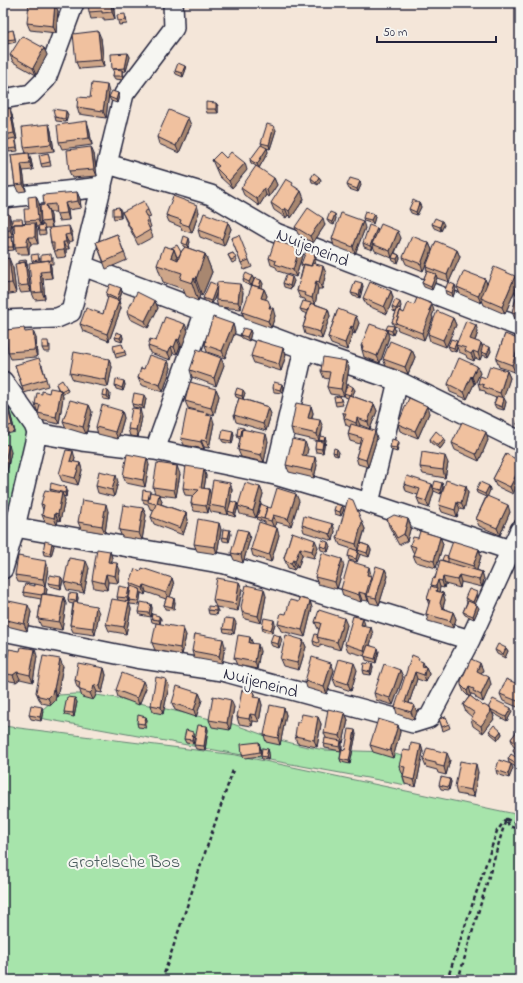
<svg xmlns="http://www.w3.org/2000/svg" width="523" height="983" font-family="'Indie Flower',sans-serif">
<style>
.green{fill:#a7e4ab;stroke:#648373}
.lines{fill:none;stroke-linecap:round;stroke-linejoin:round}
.minor-casing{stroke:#22223b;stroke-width:22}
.path{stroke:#22223b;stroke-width:2.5;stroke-dasharray:4 3;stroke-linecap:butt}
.minor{stroke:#f6f6f2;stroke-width:19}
.wall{fill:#cea689;stroke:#22223b}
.shaded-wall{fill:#a8876f;stroke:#22223b}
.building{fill:#f0c19f;stroke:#22223b}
.labels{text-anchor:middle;stroke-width:4;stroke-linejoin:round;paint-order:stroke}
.street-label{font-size:18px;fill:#22223b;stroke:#f6f6f2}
.park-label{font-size:18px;fill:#4a5c5d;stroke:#f6f6f2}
</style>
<rect width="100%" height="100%" fill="#f4e6d9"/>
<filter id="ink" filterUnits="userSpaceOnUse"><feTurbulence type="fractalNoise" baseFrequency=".025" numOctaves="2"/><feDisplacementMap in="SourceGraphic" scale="8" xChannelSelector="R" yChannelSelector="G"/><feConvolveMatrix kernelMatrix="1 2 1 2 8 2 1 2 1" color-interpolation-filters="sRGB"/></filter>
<g filter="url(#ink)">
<path class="green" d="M3 389 29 430 3 557Z
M74 694H89L117 698 233 724 272 738 303 746 325 750 389 752 414 760 406 785 34 717 59 695Z
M3 726 236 755 520 815V980H3Z"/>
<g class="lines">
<defs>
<path id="minor" d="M3 99 31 94 46 79 74 3
M108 164 211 195 276 233 520 327
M3 198 102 187
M83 266 304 349 398 381 520 441
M3 320 57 318 71 312 124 94 174 28 173 3
M3 381 34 425 37 433 15 527 3 569
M37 433 82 441 155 450 275 475 369 503 510 550
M155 450 205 311
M275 475 304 349
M369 503 398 381
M15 527 225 564 470 640
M3 631 136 658 222 671 413 723 429 718 470 640 520 530"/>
</defs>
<use href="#minor" class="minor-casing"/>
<path class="path" d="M162 980 233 770
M447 980 497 831 506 819 509 826 520 830
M458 980 506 819 520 824"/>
<use href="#minor" class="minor"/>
</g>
<path class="wall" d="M53 3H64L54 4 58 11 56 33 30 30 27 23 54 4Z
M113 3 115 19 104 20V18L91 19 89 12Z
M126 17 127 24 119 25 118 21Z
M13 30 16 42 7 44 6 40Z
M101 38 104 67 79 69 76 62Z
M3 42 5 45 7 51 3 52Z
M44 48 47 55 36 75 13 62 10 55Z
M128 53 130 57 126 71 123 72V80L115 79 113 76 114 72 112 69Z
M185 66 186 69 183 77 176 74 175 71Z
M3 79H6L9 86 10 93 3 94Z
M109 92 106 118 79 114 77 107Z
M118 93 119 96 117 103 111 101 109 97Z
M216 103 218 106V113H207L206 109Z
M66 111 68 115 66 122 56 121 55 117Z
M12 115 17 140H16L18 151 9 152 8 149 4 135Z
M49 124 51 131 54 151 29 154 31 160 33 170 23 171 26 191 18 192 15 185 11 155 26 153 24 147Z
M191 125 179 153 159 144 157 137Z
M89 128 92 145 62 149 59 142Z
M276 130 270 149 266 148 268 152 259 168 251 163 250 160 262 145 261 143Z
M48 153 51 166 42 167 41 164Z
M94 154 97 176 72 178 69 171Z
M226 158 247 170 232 188 219 176 212 160Z
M319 177 321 180 318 185 312 182 311 178Z
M274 178 277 185 269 197 266 195 259 206 244 195 241 188Z
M360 181 361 185 358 192 349 189 347 185Z
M295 187 301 191 304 199 291 218 288 215 286 218 274 210 271 203Z
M77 192 80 199 81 208 68 210 69 220 59 221 56 212H50L51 216 52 227 72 233 73 241 68 242 69 249H66V257L57 258 54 250H53L51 243 49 228H45L46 234 40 235 38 227H36L37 230 38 244H31L29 247V254H17L15 247 14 229 12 225 23 222 24 224H26L25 221 29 209 39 203 41 225H43L41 222 44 205Z
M419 203 421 207 417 215 411 213 409 209Z
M148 210 151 217 148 218 151 227 149 228 153 237 138 245 125 219 122 212Z
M121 211V218L114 219 113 215Z
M199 212 192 233 182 230 181 227 169 222 166 215Z
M3 214 11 221 13 237 3 238Z
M374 214 375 217 373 224 364 221 363 218Z
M336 218 334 225 329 223 327 220Z
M228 222 231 229 224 246 200 237 198 230Z
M432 224 444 225 441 231 434 228Z
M325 225 313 243 298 234 295 227Z
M365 228 355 254 334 246 332 239Z
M377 228 378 230 401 238 395 253 399 255 400 258 398 263 393 261 392 258 375 251 373 246 372 250 364 247 363 243Z
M117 234 127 260 106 269 96 242Z
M3 238 13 241 14 250 4 251 6 259 13 268 16 293 3 295Z
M231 238 249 260 252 267 244 270Z
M190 242 188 248 205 254 212 272 202 296 200 295 198 301 186 296 183 289 163 282 157 265 181 252 185 247 183 246 182 243Z
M429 243 432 250 423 271 406 264 403 257Z
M299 249 302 256 296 277 278 271 276 267 271 265 269 258Z
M457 250 460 257 449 282 437 278 432 290 424 287 422 283 427 271 426 267Z
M233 253 237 261 232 263 228 255Z
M315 254 316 258 314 264 326 273 322 289H318L315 304 328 309 330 316 322 339 305 334 303 327 307 314 302 312 300 309 306 302 305 299 300 298 297 291 303 268 302 267 301 264Z
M53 257V264H50L51 267 52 278 43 279 45 299 35 300 32 293 33 262 32 261 40 258V261Z
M18 263 27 264 31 292 21 293 18 286Z
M252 276 254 280 251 286 244 283 243 279Z
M485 279 487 285 518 283 505 314 484 305 482 300 481 303 460 294 457 287Z
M261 280 263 284 261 288 264 289 267 296 265 299 271 308 275 316 271 328 245 319 242 312Z
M294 281 291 289 284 287 283 283Z
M217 285 243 292 241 309 218 307 216 300V294L212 304 205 301 203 298Z
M455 285 456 288 453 297 446 294 445 290Z
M363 286 360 298 353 296 351 293Z
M520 287V320L515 319 512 312 517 296 515 293Z
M121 288 122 292 119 301 121 308 109 341 83 331 80 324 103 314 108 298H107L106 294Z
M391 291 393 298 387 314 366 305 363 298Z
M155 301 158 308 148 328 130 319 127 312Z
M414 305 434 311 432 316 433 318 424 340 398 330 397 327 394 326 392 322 396 312 393 311 392 307 401 306 400 308 402 312 404 313Z
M338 309 359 323 355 334 353 333 347 350 331 344 328 337Z
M453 318 456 325 446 347 430 341 428 334Z
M233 324 235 332 225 358 207 352 205 345V341Z
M386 329 395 330 393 335 388 333Z
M250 330 251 333 249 341 242 338 240 335Z
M188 331 182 347 180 346 177 354 173 353 171 360 150 353 148 346 156 341Z
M26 332 36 338 37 357 11 359 8 352Z
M478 332 475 341 481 343 483 347 491 351 488 357 482 355 480 360 475 358 474 361 467 358 466 355 459 352 457 347 456 352 450 350 448 346 457 342Z
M122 334 123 338 122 342 116 340 115 337Z
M505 334 515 372 499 367 496 359Z
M389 337 380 363 364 357 362 350V349L361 346Z
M122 344 126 355 116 358 115 354Z
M50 345V352H44L42 348Z
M283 348 286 355 281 371 254 363 251 356Z
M412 350 415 357 408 374 386 366 383 359Z
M109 359 112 367 108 387 73 380 70 373Z
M168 361 171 368 163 392 141 385 138 378 144 369Z
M346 361 349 368 345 391 355 390 352 396 374 404 377 411 370 429 360 425 359 427 377 438 368 467 358 464 356 457 360 444 350 441 348 434 350 427 346 425 344 418V416L343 413 348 398 345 397 344 394V396L330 394 327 387 329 379 324 378 321 371Z
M15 365H42L48 386 24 393Z
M224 365 216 386 192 377 190 370Z
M507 371 510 378 503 398 506 402 504 410 496 408 494 404 496 398 486 394 485 391 480 390 478 383 486 378Z
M520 372V383L517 382 515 378Z
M480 373 475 384H474L467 399 450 392 448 384Z
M124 381 125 385 123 391 116 389 115 385Z
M56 384 67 388 68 391 62 395 63 397 59 424 40 420 38 413V411H37L35 404 42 394 49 393 58 389Z
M283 387 282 393 274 392 273 388Z
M216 389 219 396 214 415 207 413V415L214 423 209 448 204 447V449L184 445 181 438 206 413 188 408 185 401Z
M108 391 110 394 109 400 103 399 102 395Z
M245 393 243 399 268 407 271 414 266 431 236 422 234 415 239 398 236 397 235 394Z
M340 396 343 405 336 406 335 402Z
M146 399 144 409 133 407 132 404Z
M3 402H6L9 409 15 432 3 435Z
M89 405 92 412 86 434 66 428 63 421Z
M311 406 313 413 312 418 323 427 321 436 325 437 326 440 325 445H324V446L323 453 316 452 315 448 320 442 319 441 293 435 291 428Z
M122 411 124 418 118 439 98 434 96 427Z
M429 413 418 438 400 431 398 424Z
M520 416V431L517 424Z
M142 417 138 437 130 436 128 429Z
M244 428V430L268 441 264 462 241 457 238 450 240 439 238 438 237 435Z
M233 431 234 435 232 444 223 442 221 439Z
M430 439 446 441 440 449 431 443Z
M488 440 479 461 455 450 452 443Z
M398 441 399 444 397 452 391 450 390 447Z
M3 444 11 452 6 476 3 475Z
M308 449 306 455 317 465 314 478 289 472 286 465Z
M333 452H339L338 456 334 455Z
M506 454 513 494 496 486 493 479Z
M75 458 74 462 80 463 82 470 78 485 62 481 59 474Z
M448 463 445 478 423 474 420 467Z
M149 465 145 487 126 483 123 476Z
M204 469 206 476 204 489H209L210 495 230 483 232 490 230 505 237 503 238 505 260 487 263 494 256 518 240 514 238 507 235 517 229 515 228 513V515L211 512 209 507 208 513 194 511 191 504 193 496 185 495 183 488Z
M180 474 176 497 159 495 162 501 161 504 186 513 188 520 183 535 154 524 151 517 154 510 150 509 148 504 144 503 142 499 151 493 155 494 153 487Z
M118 482 114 497 98 493 96 486Z
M442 483 443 487 441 494 434 491 429 508 420 505 417 498 418 495 406 491 404 484 433 488Z
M466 486 468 493 464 510 460 509 457 517 442 512 439 505Z
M489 486 490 490 487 496 510 512 500 535 479 526 476 519 486 497 477 493 476 490Z
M50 489 67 490 66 497 63 496 65 500 60 521 58 520 57 525 45 522 42 515 43 510 41 504 51 491Z
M299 501 291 526 276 522 274 527 279 535 271 562 253 556 251 549 265 524V522L258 520 257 517 271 508Z
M342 506 344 509 341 516 335 514 334 510Z
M143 508 146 515 142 540 122 537 119 530Z
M108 511 105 533 81 529 78 522Z
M387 519H408L411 526 407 541 399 545 389 526Z
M362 522 365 529 361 543 369 546 371 550 369 557 359 554 357 562 349 560 348 556 358 551 340 545 337 538Z
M219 523 221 530 217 554 197 551 194 544Z
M302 525 335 531 333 541 304 532Z
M248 531 250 539 243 563 234 560 231 553Z
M292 532 318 547 314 558 302 555 298 568 296 567 294 570 288 568 284 558Z
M231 534 229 542 223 541 222 537Z
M440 537 443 544 436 568 416 562 413 555 414 553 413 552 410 545 418 538Z
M52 543 54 546 51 556 44 555 43 551Z
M320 546H330L328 552 321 550Z
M479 549 481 556 477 570 482 572 484 579 482 587 461 582 460 588 445 584 444 588 440 587 439 592 443 593 445 600 443 608 453 612 456 619 453 628 428 621 426 614 429 605 427 599 432 586 431 585 443 561 442 560 448 556Z
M110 551 112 558V562L120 570 118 583 108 582 107 590 94 588 92 580Z
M344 566 337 589 318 584 315 577Z
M48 568 45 586 47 589 46 594 64 597 66 604 62 630 41 626 38 619 41 599 25 596 23 592 35 586V584L18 582 15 575Z
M89 568 84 593 67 590 64 582Z
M385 569 388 576 379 605 370 603 369 600 368 601 362 600 361 602 343 596 341 589 371 575V576L372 579Z
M141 571 172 578 174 585 170 597 175 602 174 610 165 609 164 605 166 599 146 592 145 595 141 593 139 605 130 604 129 600 131 586 130 583Z
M61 577 63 580 61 589 50 586 48 583Z
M239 582 242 589 238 611 216 607 213 600Z
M129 588 130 591 128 602 131 609 126 634 109 631 106 624 118 600 117 597Z
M77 594 78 598 77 603 99 613 95 635 73 632 70 625 73 604 69 603 68 600Z
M266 596 261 623 245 619 242 612Z
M478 596 475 604 479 608 474 619 465 615 463 612 467 602 465 598Z
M310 601 312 608 305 637 281 631 278 624 286 614 298 602Z
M3 602 31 612 27 631 3 625Z
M151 604 152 608 151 617 140 615 139 612Z
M208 610 218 611 217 615 209 614Z
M159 616 161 619 160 624 152 622 151 619Z
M315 622 347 625 340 650 320 644V647L314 645 313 641 318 635 319 629H318Z
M236 623 234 634 224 632 223 629Z
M275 624 272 633 263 631 262 627Z
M373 634 370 645 379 651 376 663 366 660 365 656 348 651 345 644Z
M186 635 182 655 155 650 152 643Z
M250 637 252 643 260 651 257 669 237 665 234 658Z
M282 640 279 648 272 646 270 642Z
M303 640 306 647 299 670 283 666 280 659Z
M225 646 222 663 194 658 192 651Z
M506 648 508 651 505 658 497 654 495 650Z
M37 656 33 682 20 679 16 682 10 681 7 679 5 672Z
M420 661 425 667H426L429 674 426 682 417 679 409 703 414 705 417 712 414 720 397 714 395 707Z
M372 664 373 668 371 675 364 674 363 670Z
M63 666 57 697 56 696 55 701 51 705 42 703 39 699 36 692Z
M104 668 106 675 102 693 97 692 95 697 93 700 82 697 79 688 77 687 75 680Z
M334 670 327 694 307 688 305 681Z
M357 670 351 691 336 686 333 679Z
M400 670 403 677 393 705 376 700 374 693Z
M483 670 481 673 491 684 483 702 476 698 475 695 471 694 470 696 483 706 488 708 512 712 507 721 493 713 494 717 493 718 494 719 483 733 473 726 471 719 472 717 466 712 463 705 469 697 464 692 461 685Z
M166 679 169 686 163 714 153 712 151 705Z
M520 685V708L503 701 500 694Z
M146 688 139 705 118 697 116 690Z
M254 692 257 698H260L262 705 259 722 253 721 252 726 239 724 237 717Z
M199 693 202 700 196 717 175 710 172 703Z
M77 702 74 717 65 715 64 712Z
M234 707 230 730 212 727 209 720Z
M284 708 286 715 280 745 266 742 264 735Z
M43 711 41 721 31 719 29 715Z
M345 713 348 720 343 743H342V749L345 750 356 734 350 764 341 762 340 759 341 751 325 748 324 744 326 738 324 733Z
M146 717 147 720 146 728 138 727 137 723Z
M318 717 321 724 317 747 297 743 295 736 300 722Z
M446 717 450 728 443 731 439 719Z
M398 725 400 732 393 758 373 752 370 745Z
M207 726 208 730 205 750 196 749 194 745Z
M520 727V767L519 769 509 763 508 759 516 757 513 750 515 747H514L511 739Z
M489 731H501L502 734 498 740 491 734Z
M195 735 193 744 186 743 184 739Z
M421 745 423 752 416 787 405 784 403 777V774L402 773 399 766 410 751Z
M260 746 261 754 268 749 269 753 268 760 262 759 261 756 244 758 242 755Z
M423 760H450L446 775 438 773 437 770 426 767Z
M513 768 509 778 497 774 496 770Z
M478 772 474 797 457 794 455 787Z
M450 779 451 782 449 790 441 789 439 785Z"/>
<path class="shaded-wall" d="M111 3H113L115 19 112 12Z
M55 4 58 11 56 33 53 26Z
M98 31 101 38 104 67 101 60Z
M44 48 47 55 36 75 33 68Z
M128 53 130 57 126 71 125 68Z
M185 66 186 69 183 77 182 73Z
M122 70 123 73V80L122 76Z
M6 79 9 86 10 93Z
M107 85 109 92 106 118 103 111Z
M118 93 119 96 117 103 116 100Z
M216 103 218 106V113L216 109Z
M10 108 12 115 17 140 14 133Z
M66 111 68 115 66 122 65 119Z
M188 118 191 125 179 153 176 146Z
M87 121 89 128 92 145 89 138Z
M49 124 51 131 54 151 51 144Z
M274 126 276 130 270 149 269 145Z
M91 147 94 154 97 176 94 169Z
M267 148 268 152 259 168 257 164Z
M29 153 31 160 33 170 30 163Z
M245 163 247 170 232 188 229 181Z
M21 164 23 171 26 191 23 184Z
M319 177 321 180 318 185 316 182Z
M274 178 277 185 269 197 267 190Z
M360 181 361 185 358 192 357 189Z
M264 188 266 195 259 206 257 199Z
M301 191 304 199 291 218 289 211Z
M77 192 80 199 81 208 78 201Z
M36 196 39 203 41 227 38 220Z
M65 203 68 210 69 220 67 213Z
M419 203 421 207 417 215 416 212Z
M46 205 49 212 48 209 51 216 52 228 47 209Z
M197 205 199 212 192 233 189 226Z
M119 207 121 211V218L120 215Z
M285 208 288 215 286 218 283 211Z
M9 214 11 221 13 237 10 230Z
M335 214 336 218 334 225 332 222Z
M374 214 375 217 373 224 371 220Z
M323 218 325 225 313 243 310 236Z
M363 221 365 228 355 254 353 247Z
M442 221 444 225 441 231 440 227Z
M228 222 231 229 224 246 222 239Z
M35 223 37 230 38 244 35 237Z
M69 226 72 233 73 241 70 234Z
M377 228 378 232 372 244 373 246 372 250 370 246Z
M398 231 401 238 392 258 390 251Z
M65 235 68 242 69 249 66 242Z
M12 237 13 241 14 250 13 247Z
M29 237 31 244 29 247V254L27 246V240Z
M189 238 190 242 188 248 187 245Z
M63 242 66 249V257L64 250Z
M429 243 432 250 423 271 421 264Z
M3 248 5 253 7 269 4 259Z
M174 249 180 267 171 257Z
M299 249 302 256 296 277 293 270Z
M457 250 460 257 449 282 447 275Z
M205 254 212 272 202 296 196 279Z
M315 254 316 258 312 271 311 267Z
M399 255 400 258 398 263 397 259Z
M9 258 13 268 16 293 12 283Z
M26 260 27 264 31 292 28 285 25 262Z
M49 260 51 267 52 278 50 271Z
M323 266 326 273 322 289 319 282Z
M40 272 43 279 45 299 42 292Z
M436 274 437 278 432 290 431 287Z
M252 276 254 280 251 286 249 282Z
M515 276 518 283 505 314 502 307Z
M292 277 294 281 291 289 290 286Z
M194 278 200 295 198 301 192 283Z
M485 279 488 286 481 298 482 300 481 303 478 296Z
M261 280 263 284 260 292 259 288Z
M316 281 318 289 315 305 312 298Z
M362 283 363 286 360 298 359 295Z
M240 284 243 292 241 309 238 302Z
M217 285 218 289 212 304 211 301Z
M455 285 456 288 453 297 452 293Z
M121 288 122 292 118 302 117 299Z
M264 289 267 296 263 305 261 298Z
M391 291 393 298 387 314 384 307Z
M119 301 121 308 109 341 107 334Z
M155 301 158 308 148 328 145 321Z
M400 302 401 306 398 313 396 309Z
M432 304 434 311 432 316 433 318 424 340 422 333Z
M270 305 272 310 273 308 275 316 271 328 268 321Z
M328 309 330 316 322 339 320 332Z
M356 316 359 323 355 334 353 327Z
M453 318 456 325 446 347 443 340Z
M185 324 188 331 182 347 179 340Z
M233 324 235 332 225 358 222 351Z
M476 325 478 332 473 346 470 339Z
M351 326 353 333 347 350 345 343Z
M394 326 395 330 393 335 392 331Z
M250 330 251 333 249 341 247 337Z
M387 330 389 337 380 363 377 356Z
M33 331 36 338 37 357 35 350Z
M122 334 123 338 122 342 120 338Z
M177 339 180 346 177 354 174 347Z
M457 341 458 345H456L457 347 456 352 454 348Z
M520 342V356L515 372 512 365Z
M481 343 484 351 481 352 482 355 480 360 478 353Z
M171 346 173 353 171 360 168 353Z
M490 347 491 351 488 357 487 354Z
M283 348 286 355 281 371 279 364Z
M412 350 415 357 408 374 405 367Z
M473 351 475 358 474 361 471 354Z
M221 358 224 365 216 386 214 378Z
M109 359 112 367 108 387 106 380Z
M168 361 171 368 163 392 160 385Z
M346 361 349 368 344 396 341 389Z
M477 366 480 373 475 384 472 377Z
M507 371 510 378 503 400 500 393Z
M471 376 474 384 467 399 464 392Z
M124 381 125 385 123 391 122 388Z
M282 384 283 387 282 393 280 390Z
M353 387 355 390 351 399 350 395Z
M216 389 219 396 214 415 211 408Z
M61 390 63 397 59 424 56 417Z
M243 390 245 393 243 399 242 396Z
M108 391 110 394 109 400 107 396Z
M144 395 146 399 144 409 142 406Z
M504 398 506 402 504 410 502 407Z
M6 402 9 409 15 432 12 425Z
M374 404 377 411 370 429 368 422Z
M89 405 92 412 86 434 83 427Z
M311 406 313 413 310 425 308 418Z
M427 406 429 413 418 438 415 431Z
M268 407 271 414 266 431 263 424Z
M140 409 142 417 138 437 136 430Z
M122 411 124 418 118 439 115 432Z
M212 416 214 423 209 448 206 441Z
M357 418 360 425 358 430 356 423Z
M320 420 323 427 319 441 317 434Z
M233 431 234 435 232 444 231 441Z
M375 431 377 438 368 467 366 460Z
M486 432 488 440 479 461 476 454Z
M266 434 268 441 264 462 261 455Z
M325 437 326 440 325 445 324 441Z
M444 438 446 441 440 449 438 446Z
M201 440 204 447V449L201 442Z
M398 441 399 444 397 452 396 448Z
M305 442 308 449 305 462 302 455Z
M323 442 324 446 323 453 322 449Z
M9 445 11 452 6 476 3 469Z
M337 449 339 452 338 456 336 453Z
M73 451 75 458 73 468 70 461Z
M445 456 448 463 445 478 443 470Z
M315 457 317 465 314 478 312 471Z
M147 458 149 465 145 487 143 480Z
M80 463 82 470 78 485 75 478Z
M177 466 180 474 176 497 174 490Z
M520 467V480L513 494 510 487Z
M204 469 206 476 203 495 201 488Z
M116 475 118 482 114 497 112 490Z
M230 483 232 490 229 512 228 511V515L226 508Z
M442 483 443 487 441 494 440 490Z
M432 484 434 491 429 508 426 501Z
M466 486 468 493 464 510 461 503Z
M489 486 490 490 487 498 485 494Z
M66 487 67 490 66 497 65 493Z
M260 487 263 494 256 518 253 511Z
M209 489 211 496 209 505V507L208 513 206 506Z
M62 493 65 500 60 521 58 514Z
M159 494 162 501 160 510 157 503Z
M296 494 299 501 291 526 288 519Z
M457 502 460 509 457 517 455 510Z
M237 503 238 506 235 517 234 513Z
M106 504 108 511 105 533 102 526Z
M508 505 510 512 500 535 497 528Z
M342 506 344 509 341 516 340 512Z
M143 508 146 515 142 540 139 533Z
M55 513 58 520 57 525 54 518Z
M186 513 188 520 183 535 180 528Z
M273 515 276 522 274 528 271 521Z
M408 519 411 526 407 541 404 534Z
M362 522 365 529 358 551 356 544Z
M219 523 221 530 217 554 215 547Z
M333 524 335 531 333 541 330 534Z
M277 528 279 535 271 562 269 555Z
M230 530 231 534 229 542 228 538Z
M248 531 250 539 243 563 241 555Z
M440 537 443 544 436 568 434 561Z
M315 540 318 547 314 558 312 551Z
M328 542 330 546 328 552 327 548Z
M52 543 54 546 51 556 50 553Z
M369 546 371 550 369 557 367 553Z
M300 548 302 555 298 568 295 561Z
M479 549 481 556 476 573 473 566Z
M110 551 112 558 111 569 108 562Z
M358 551 360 555 357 562 356 559Z
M342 559 344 566 337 589 335 582Z
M293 560 296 567 294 570 291 563Z
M46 561 48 568 45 586 47 589 45 599 44 596 45 586 43 579Z
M86 561 89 568 84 593 81 586Z
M117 563 120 570 118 583 115 576Z
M369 567 371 575 370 579 371 576 374 583 367 596 369 600 368 601 366 594 367 575Z
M385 569 388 576 379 605 376 598Z
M482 572 484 579 482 587 479 580Z
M106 574 108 582 107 590 104 583Z
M459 575 461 582 460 588 457 580Z
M61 577 63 580 61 589 60 585Z
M443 577 445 584 444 588 442 581Z
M172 578 174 585 169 600 166 593Z
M438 580 440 587 439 593 436 591 437 588 436 586Z
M239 582 242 589 238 611 236 604Z
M144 585 146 592 145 595 143 588Z
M129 588 130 591 128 602 127 598Z
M140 589 141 593 139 605 138 601Z
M264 589 266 596 261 623 258 616Z
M359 592 362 600 361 602 359 595Z
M477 592 478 596 474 605 473 602Z
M443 593 445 600 442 610 440 603Z
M77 594 78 598 77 605 76 601Z
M64 597 66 604 62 630 59 622Z
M174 598 175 602 174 610 172 607Z
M310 601 312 608 305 637 302 630Z
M129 602 131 609 126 634 124 627Z
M151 604 152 608 151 617 149 613Z
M28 605 31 612 27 631 24 624Z
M477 605 479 608 474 619 473 616Z
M96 606 99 613 95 635 93 628Z
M216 607 218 611 217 615 216 611Z
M453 612 456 619 453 628 450 621Z
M159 616 161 619 160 624 159 620Z
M344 618 347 625 340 650 337 642Z
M363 618 365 625H361Z
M234 619 236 623 234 634 232 630Z
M274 620 275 624 272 633 271 630Z
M371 627 373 634 367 657 364 650Z
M183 628 186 635 182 655 180 648Z
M280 636 282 640 279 648 278 644Z
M250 637 253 644 249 643Z
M223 639 225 646 222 663 219 656Z
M303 640 306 647 299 670 297 663Z
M258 644 260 651 257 669 255 662Z
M378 648 379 651 376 663 375 659Z
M506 648 508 651 505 658 503 654Z
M35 649 37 656 33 682 30 675Z
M60 659 63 666 57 697 54 689Z
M423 662 426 669V667L429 674 426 682 424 675 422 666Z
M331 663 334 670 327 694 324 687Z
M354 663 357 670 351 691 348 684Z
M480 663 483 670 479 678 477 671Z
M372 664 373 668 371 675 370 672Z
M104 668 106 675 102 693 100 686Z
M400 670 403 677 393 705 390 698Z
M17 672 20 679 16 682 13 675Z
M415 672 417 679 407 709 405 702Z
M489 677 491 684 483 702 481 695Z
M166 679 169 686 163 714 161 707Z
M143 681 146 688 139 705 137 698Z
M94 685 97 692 95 697 93 700 90 693Z
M469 687 471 694 469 698 467 691Z
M53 689 56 696 55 701 51 705 48 698Z
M254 692 257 699 253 697Z
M199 693 202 700 196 717 194 710Z
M75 698 77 702 74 717 73 713Z
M260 698 262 705 259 722 256 715Z
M231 700 234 707 230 730 227 723Z
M414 705 417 712 414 720 411 712Z
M42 707 43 711 41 721 40 717Z
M284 708 286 715 280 745 278 738Z
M511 708 512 712 507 721 506 717Z
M491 709 494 717 493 718 494 719 483 733 481 726Z
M345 713 348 720 343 743 340 736Z
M250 714 253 721 252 726 249 719Z
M146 717 147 720 146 728 144 724Z
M318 717 321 724 317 747 314 740Z
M398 725 400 732 393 758 390 751Z
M207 726 208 730 205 750 204 746Z
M355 730 356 734 350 764 349 761Z
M501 731 502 734 498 740 497 736Z
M193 732 195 735 193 744 192 740Z
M341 741 342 745 341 751 340 747Z
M259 742 260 746 262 756 260 752Z
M421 745 423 752 416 787 414 780Z
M268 749 269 753 268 760 266 757Z
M447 753 450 760 446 775 444 767Z
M520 761V767L519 769 518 765Z
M476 764 478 772 474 797 471 790Z
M511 764 513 768 509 778 508 774Z
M450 779 451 782 449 790 448 787Z"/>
<path class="building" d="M29 3H42L55 4 53 26 27 23Z
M88 3H111L112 12 102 13V11L89 12Z
M125 14 126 20 118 21 117 15Z
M13 30 15 39 6 40 4 32Z
M98 31 101 60 76 62 73 34Z
M22 36 44 48 33 68 10 55Z
M3 42H4L5 48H3Z
M128 53 125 68 112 69 111 54Z
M178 63 185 66 182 73 175 71Z
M114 69 122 70V76H113Z
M3 79H6L8 86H3Z
M92 83 107 85 103 111 77 107 78 97 90 98Z
M112 91 118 93 116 100 109 97Z
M206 102 216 103V109H206Z
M10 108 14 133 4 135 3 129V109Z
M53 109 66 111 65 119 55 117Z
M169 110 188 118 176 146 157 137Z
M87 121 89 138 59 142 57 125Z
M49 124 51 144 24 147 22 127Z
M267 124 274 126 269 145 261 143Z
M15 138 17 148 8 149 6 140Z
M261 145 267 148 257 164 250 160Z
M91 147 94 169 69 171 67 150Z
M220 152 226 158 231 152 245 163 229 181 216 168 219 166 212 160Z
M29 153 30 163 21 164 23 184 15 185 11 155Z
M48 153 50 162 41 164 39 155Z
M256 166 274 178 267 190 264 188 257 199 241 188Z
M314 173 319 177 316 182 311 178Z
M350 178 360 181 357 189 347 185Z
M286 179 293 183 292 185 301 191 289 211 285 208 283 211 271 203Z
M77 192 78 201 65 203 67 213 56 214 55 204 46 205 47 209H48L50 221 41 222 40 206 44 205 43 195Z
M36 196 38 220 25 221 24 209H29L28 197Z
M173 196 197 205 189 226 180 223 181 220 166 215Z
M413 200 419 203 416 212 409 209Z
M144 201 148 210 144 212 148 220 146 221 150 230 136 238 122 212Z
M119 207 120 215H113V208Z
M308 208 323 218 310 236 295 227Z
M365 211 374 214 371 220 363 218Z
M330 212 335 214 332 222 327 220Z
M204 213 228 222 222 239 198 230Z
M341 213 363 221 353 247 332 239Z
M3 214H9L10 230 3 231Z
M435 218 442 221 440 227 432 224Z
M12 219H22L23 224H14V225H12Z
M35 223V237H29L27 240V246L15 247 14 224Z
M381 224 398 231 390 251 372 244Z
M44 225 45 231H39L38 226Z
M369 225 377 228 370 246 363 243Z
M69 226 70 234 65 235 66 242H63L64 250 54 251V243H51L49 228Z
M117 234 124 253 104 262 96 242Z
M239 235 249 260 241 263 231 238Z
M184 236 189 238 187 245 182 243Z
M412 236 429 243 421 264 403 257Z
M12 237 13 247H3V238Z
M275 240 299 249 293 270 275 264 276 261 269 258Z
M436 241 457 250 447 275 426 267Z
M177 245 181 252 179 256 177 257 174 249 171 248Z
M164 246 174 249 171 257 178 260 181 252 185 247 205 254 196 279 194 278 192 283 180 279 182 273 157 265Z
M306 251 315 254 311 266 301 264Z
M233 253 236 258 231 260 228 255Z
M394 253 399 255 397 259 392 258Z
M38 254 39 260 32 261 31 255Z
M51 254 52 260 41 261V255Z
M3 255 4 259 9 258 12 283 3 284Z
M26 260V266L25 262 18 263V261Z
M49 260 50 271 40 272 42 292 32 293 29 263Z
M25 262 28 285 18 286 15 264Z
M312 263 323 266 319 282 316 281 312 298 304 295 305 293 297 291 304 264 312 266Z
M494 267 515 276 502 307 481 298Z
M427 271 436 274 431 287 422 283Z
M464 271 485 279 478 296 457 287Z
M246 273 252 276 249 282 243 279Z
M286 275 292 277 290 286 283 283Z
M255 278 261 280 259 287 252 285Z
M355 281 362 283 359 295 351 293Z
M210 282 217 285 211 301 203 298Z
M217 282 240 284 238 302 216 300Z
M370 282 391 291 384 307 363 298Z
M448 282 455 285 452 293 445 290Z
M110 284 121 288 117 299 106 294Z
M252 285 264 289 261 298 268 300 270 305 269 308H273L268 321 242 312Z
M518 287H520V295L515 293Z
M137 292 155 301 145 321 127 312Z
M517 295 520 296V314L512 312Z
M108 297 119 301 107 334 80 324 86 308 103 314Z
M417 298 432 304 429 310 431 311 422 333 396 323 400 311 404 313 408 303 414 305Z
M395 300 400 302 396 309 392 307Z
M303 301 311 303 308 311 300 309Z
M311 303 328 309 320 332 303 327Z
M398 308 401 309 396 323V324L392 322Z
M338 309 356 316 353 327 351 326 345 343 328 337Z
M437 311 453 318 443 340 428 334Z
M165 317 185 324 179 340 177 339 174 347 171 346 168 353 148 346 150 339 156 341Z
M213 317 233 324 222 351 205 345 206 341H205Z
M466 321 476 325 470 339 481 343 478 353 473 351 471 354 465 351 466 348 456 345Z
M370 324 387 330 377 356 362 350 363 346H361Z
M388 325 394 326 392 331 386 329Z
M24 328 25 332 33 331 35 350 8 352 6 330Z
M243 328 250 330 247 337 240 335Z
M116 332 122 334 120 338 115 337Z
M505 334 520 340V342L512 365 496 359Z
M451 339 457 341 454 348 448 346Z
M256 340 283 348 279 364 251 356Z
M42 341H48L49 348H42Z
M390 341 412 350 405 367 383 359Z
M122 344 125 352 115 354 113 346Z
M483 345 490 347 487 354 481 352Z
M197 349 221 358 214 378 190 370Z
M74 352 109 359 106 380 70 373Z
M149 355 168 361 160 385 138 378 141 368 144 369Z
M323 357 346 361 341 389 327 387 330 372 321 371Z
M39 358 46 379 22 386 15 365Z
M459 358 477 366 472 377 471 376 464 392 448 384Z
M490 366 507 371 500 393 483 387 484 385 478 383 480 376 486 378Z
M518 372H520V380L515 378Z
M116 379 124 381 122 388 115 385Z
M62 380 67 388 61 391V390H59L56 384Z
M190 382 216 389 211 408 185 401Z
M274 382 282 384 280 390 273 388Z
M348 384 353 387 350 395 344 393Z
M50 388 61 390 56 417 38 413 40 405 35 404 37 393 42 394V391L49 393Z
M237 388 243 390 242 396 235 394Z
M103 390 108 391 107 396 102 395Z
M134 393 144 395 142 406 132 404Z
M349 395 374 404 368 422 357 418 356 423 344 418 346 413H343Z
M340 396 341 401 335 402 334 397Z
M497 396 504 398 502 407 494 404Z
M239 398 268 407 263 424 234 415Z
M409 398 427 406 415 431 398 424Z
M70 400 89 405 83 427 63 421Z
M3 402H6L12 425 3 428Z
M296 403 311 406 308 418 320 420 317 434 291 428Z
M102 405 122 411 115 432 96 427Z
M132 408 140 409 136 430 128 429Z
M187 409 207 413 206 415 212 416 206 441 201 440V442L181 438Z
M520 416V425L517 424Z
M462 422 486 432 476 454 452 443Z
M351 424 375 431 366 460 356 457 362 438 348 434Z
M238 427 244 428 243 430 242 429 241 436 237 435Z
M223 429 233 431 231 441 221 439Z
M242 429 266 434 261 455 238 450Z
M436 431 444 438 438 446 430 439Z
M320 436 325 437 324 441 319 440Z
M292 439 305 442 302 455 315 457 312 471 286 465Z
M392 439 398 441 396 448 390 447Z
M316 441 323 442 322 449 315 448Z
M3 444 9 445 3 469Z
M334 448 337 449 336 453 333 452Z
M66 450 73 451 70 461 80 463 75 478 59 474Z
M422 452 445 456 443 470 420 467Z
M127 454 147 458 143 480 123 476Z
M506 454 520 461V467L510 487 493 479Z
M157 463 177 466 174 490 153 487Z
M186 466 204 469 201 488 209 489 206 506 191 504 192 497 199 490 183 488Z
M99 471 116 475 112 490 96 486Z
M407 476 432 484 426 501 417 498 420 489 404 484Z
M213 480 230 483 226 508 209 505Z
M446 480 466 486 461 503 457 502 455 510 439 505Z
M435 481 442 483 440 490 433 488Z
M480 482 489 486 485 494 476 490Z
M51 483 66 487 65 493 50 489Z
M245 483 260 487 253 511 238 506Z
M277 488 296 494 288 519 273 515 271 521 264 519 267 507 271 508Z
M45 490 62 493 58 514 55 513 54 518 42 515 44 505 41 504Z
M143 490 150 491 148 500 142 499Z
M150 492 159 494 157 503 186 513 180 528 151 517 156 504 148 502Z
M487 496 508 505 497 528 476 519Z
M348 498 353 500 362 522 356 544 337 538Z
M82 500 106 504 102 526 78 522Z
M231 501 237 503 234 513 228 511Z
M261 504 268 507H267L264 519 257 517Z
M336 504 342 506 340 512 334 510Z
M123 505 143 508 139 533 119 530Z
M394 515 408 519 404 534 397 538 387 519Z
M304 516 333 524 330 534 302 525Z
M198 519 219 523 215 547 194 544Z
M259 522 277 528 269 555 251 549Z
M223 529 230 530 228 538 222 537Z
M238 529 248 531 241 555 231 553Z
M420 531 440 537 434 561 413 555 416 547 410 545 413 537 418 538Z
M292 532 315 540 312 551 300 548 295 561 293 560 291 563 285 561 284 558Z
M322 540 328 542 327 548 320 546Z
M45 541 52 543 50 553 43 551Z
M453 541 479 549 473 566 447 558Z
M360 543 369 546 367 553 358 550Z
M350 548 358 551 356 559 348 556Z
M97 549 110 551 108 562 117 563 115 576 106 574 104 583 92 580Z
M322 553 342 559 335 582 315 577Z
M444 555 448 556V562L442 560Z
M18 556 46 561 43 579 15 575Z
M69 558 86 561 81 586 64 582Z
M440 560 482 572 479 580 459 575 457 580 443 577 442 581 438 580 436 586 431 585 433 578 435 579Z
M349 561 369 567 367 575 371 576 366 594 359 592V595L341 589Z
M376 566 385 569 376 598 367 596Z
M142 568 172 578 166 593 144 585 143 588 130 583 135 569 141 571Z
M50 575 61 577 60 585 48 583Z
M217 578 239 582 236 604 213 600Z
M25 584 35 586V584L45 586 44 594H42V595L23 592Z
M246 585 264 589 258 616 242 612 241 607Z
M119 586 129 588 127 598 117 597Z
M131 586 140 589 138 601 129 600Z
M431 586 437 588 436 591 443 593 440 603 442 608 453 612 450 621 426 614 430 600 427 599Z
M469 589 477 592 473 602 465 598Z
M69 593 77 594 76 601 68 600Z
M42 594 64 597 59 622 38 619Z
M167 596 174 598 172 607 164 605Z
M299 598 310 601 302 630 278 624 281 613 286 614 290 600 298 602Z
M112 599 129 602 124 627 106 624Z
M4 600 28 605 24 624 3 619Z
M468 601 477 605 473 616 463 612Z
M74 602 96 606 93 628 70 625Z
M141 602 151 604 149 613 139 612Z
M208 606 216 607V611L208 610Z
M319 610 344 618 337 642 317 637 321 623 315 622Z
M152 614 159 616V620L151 619Z
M353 616 363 618 361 625 371 627 364 650 345 644Z
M225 618 234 619 232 630 223 629Z
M264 618 274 620 271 630 262 627Z
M156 623 183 628 180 648 152 643Z
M195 634 223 639 219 656 192 651Z
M273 634 280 636 278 644 270 642Z
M315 634 318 635 317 637 319 641 318 643 313 641Z
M238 635 250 637 249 643 258 644 255 662 234 658Z
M286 635 303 640 297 663 280 659Z
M498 644 506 648 503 654 495 650Z
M368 645 378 648 375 659 364 656Z
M21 647 35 649 30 675 17 672 13 675 7 674 5 672 9 649 20 651Z
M412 655 419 658 418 660 423 662 422 666 426 667 424 675 415 672 405 702 414 705 411 712 395 707Z
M43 656 60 659 54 689H53L52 694 48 698 39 696 36 692Z
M312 657 331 663 324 687 305 681Z
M339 659 354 663 348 684 333 679Z
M471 659 480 663 477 671 489 677 481 695 473 691 474 689 469 687 467 691 461 685V681Z
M78 663 104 668 100 686 94 685 93 690 90 693 80 690 79 687 80 682 75 680Z
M364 663 372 664 370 672 363 670Z
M384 664 400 670 390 698 374 693Z
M122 673 143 681 137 698 116 690Z
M156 677 166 679 161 707 151 705Z
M506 679 520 685V702L500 694Z
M177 686 199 693 194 710 172 703Z
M242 690 254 692 253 697 260 698 256 715 250 714 249 719 237 717Z
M213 696 231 700 227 723 209 720Z
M470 696 483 706 484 705 491 709 490 711 491 712 481 726 471 719 475 713 463 705Z
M67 697 75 698 73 713 64 712Z
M493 699 511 708 506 717 488 708Z
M31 705 42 707 40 717 29 715Z
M270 705 284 708 278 738 264 735Z
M328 709 345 713 340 736 324 733Z
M302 714 318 717 314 740 295 736 297 722H300Z
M138 715 146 717 144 724 137 723Z
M446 717 449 724 442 727 439 719Z
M378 719 398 725 390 751 370 745Z
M198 725 207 726 204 746 194 745Z
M494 725 501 731 497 736 489 731Z
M520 727V755L513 750 517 744 511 739Z
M349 729 355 730 349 761 340 759 342 749 345 750Z
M186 730 193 732 192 740 184 739Z
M325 738 341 741 340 747 324 744Z
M259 742 260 752 242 755 241 744Z
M411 743 421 745 414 780 403 777 405 767 399 766 403 750 410 751Z
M262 748 268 749 266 757 261 756Z
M427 748 447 753 444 767 436 765V763L423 760Z
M511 754 520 760 518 765 508 759Z
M499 760 511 764 508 774 496 770Z
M460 761 476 764 471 790 455 787Z
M441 777 450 779 448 787 439 785Z"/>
</g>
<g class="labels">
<g class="street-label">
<text transform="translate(313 247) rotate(22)" y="6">Nuijeneind</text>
<text transform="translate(261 682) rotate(15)" y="6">Nuijeneind</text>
</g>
<g class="park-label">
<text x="124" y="867">Grotelsche Bos</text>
</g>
</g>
<rect width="523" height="983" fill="none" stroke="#f6f6f2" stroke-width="16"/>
<rect x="8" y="8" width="507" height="967" fill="none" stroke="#22223b" stroke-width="1.5" filter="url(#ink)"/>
<path d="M377 36v6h119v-6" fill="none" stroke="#22223b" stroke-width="2"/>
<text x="383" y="36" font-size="12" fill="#22223b" stroke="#f6f6f2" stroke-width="3" paint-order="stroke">50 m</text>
</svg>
